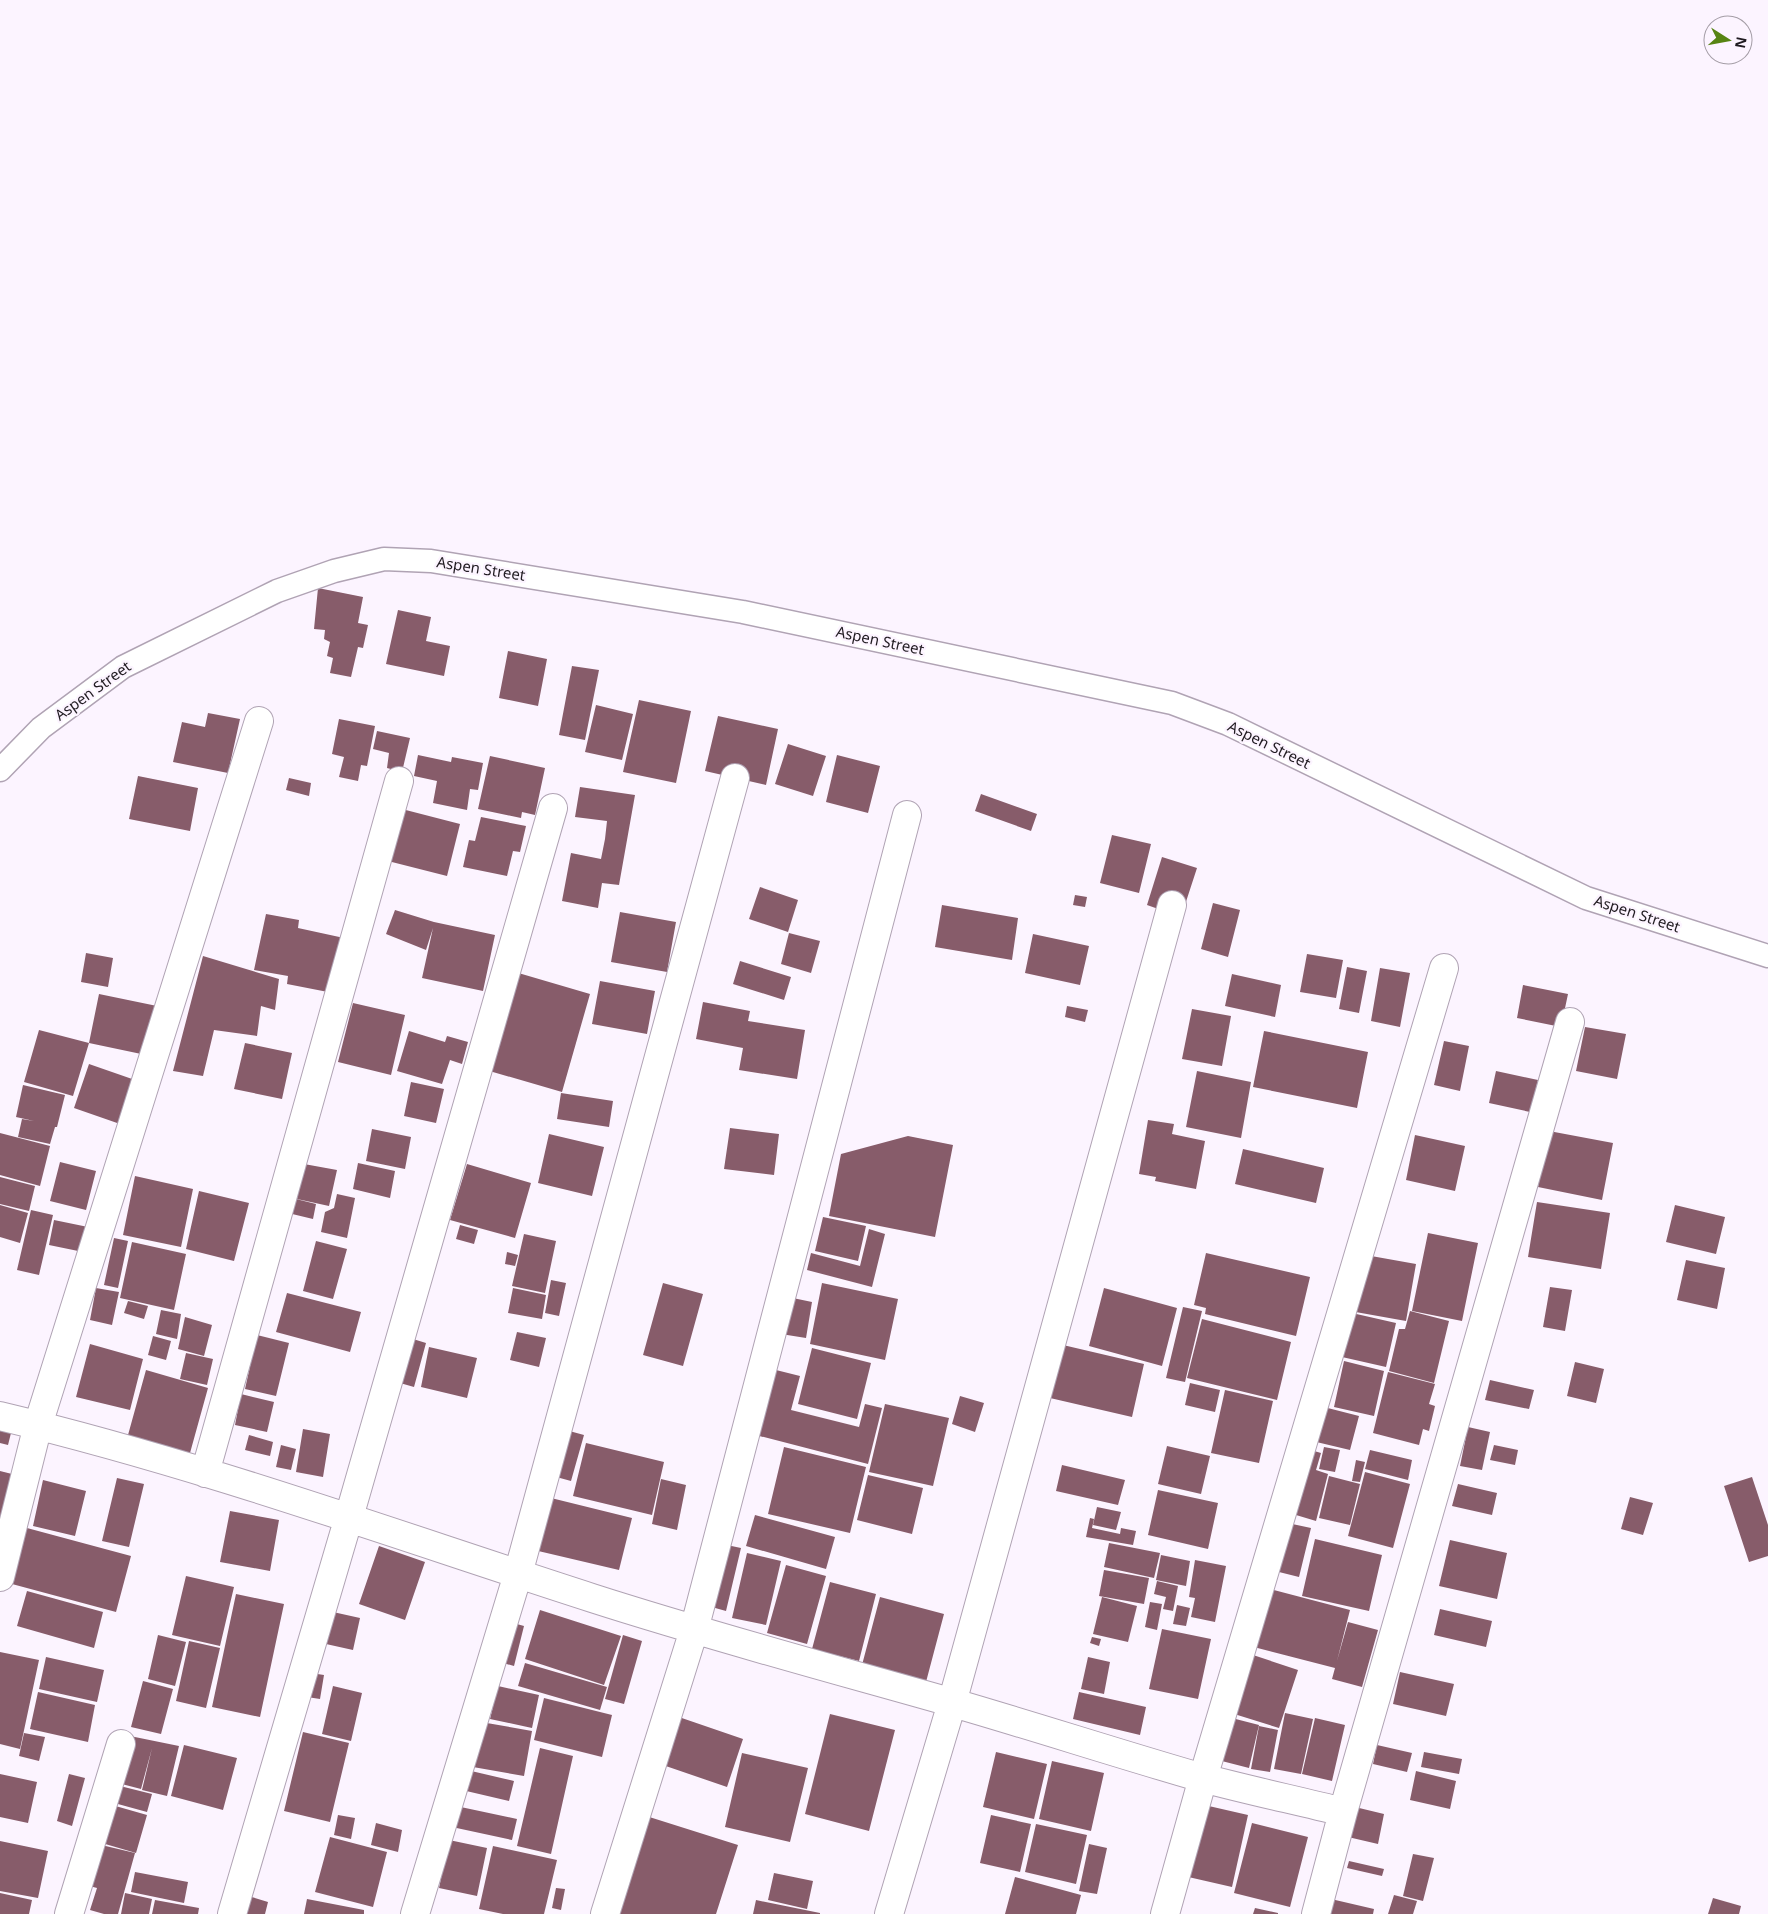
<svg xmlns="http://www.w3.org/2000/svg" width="1768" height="1914" font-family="'Noto Sans',sans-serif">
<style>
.building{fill:#875c6a}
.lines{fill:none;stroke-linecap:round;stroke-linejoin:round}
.lane-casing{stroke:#b0a3b4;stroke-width:25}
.street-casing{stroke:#b0a3b4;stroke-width:30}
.lane{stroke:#fff;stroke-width:22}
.street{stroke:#fff;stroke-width:28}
.labels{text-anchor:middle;stroke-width:4.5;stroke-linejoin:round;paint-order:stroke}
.street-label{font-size:15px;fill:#201b21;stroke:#fcf4ff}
</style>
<rect width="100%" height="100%" fill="#fcf4ff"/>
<path class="building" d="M318 588 363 597 358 623 368 625 363 648 358 647 351 677 330 673 333 658 327 656 330 642 324 639 325 630 314 629Z
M398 610 431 617 426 641 450 646 444 676 386 664Z
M508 651 547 659 538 706 499 698Z
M572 666 599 670 585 740 559 735Z
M639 700 691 711 676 783 623 772Z
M596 705 633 714 622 760 585 752Z
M208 713 240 719 228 773 173 762 182 722 205 727Z
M718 716 778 729 766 785 705 771Z
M339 719 375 726 367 766 361 765 358 781 339 777 344 757 332 754Z
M377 731 410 738 402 772 387 768 389 753 373 749Z
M788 744 826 756 813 796 775 784Z
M418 755 451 762 452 757 483 763 478 790 470 789 467 810 433 803 437 781 414 776Z
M837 755 880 766 868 813 826 802Z
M490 756 545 768 535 815 522 812 521 818 478 809Z
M138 776 198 788 190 831 129 819Z
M289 778 311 783 309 796 286 790Z
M580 787 635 795 619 885 602 883 598 908 562 901 571 853 601 859 605 839 607 821 575 817Z
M981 794 1037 814 1031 831 975 811Z
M398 808 460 824 447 876 384 860Z
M481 817 526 826 520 852 513 851 507 876 463 867 469 840 475 841Z
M1112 835 1151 844 1139 893 1100 883Z
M1162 857 1197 868 1181 917 1147 905Z
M760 887 798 900 788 932 749 919Z
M1075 895 1087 897 1085 907 1073 905Z
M1213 903 1240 910 1228 957 1201 949Z
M942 905 1018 918 1012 960 935 947Z
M395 910 434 922 495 935 483 991 422 978 433 928 426 950 386 934Z
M620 912 676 922 667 972 611 962Z
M266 914 299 920 298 928 344 938 333 993 287 984 288 976 254 970Z
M789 933 820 941 811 973 781 964Z
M1033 934 1089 946 1080 985 1025 973Z
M86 953 113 958 108 987 81 982Z
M1307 954 1343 960 1336 998 1300 992Z
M203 956 279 979 275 1010 261 1006 257 1036 214 1030 203 1076 173 1071Z
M740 961 791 977 784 1000 733 984Z
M1347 967 1367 971 1359 1013 1339 1009Z
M1380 968 1410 973 1400 1027 1371 1021Z
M515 972 590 994 562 1092 486 1070Z
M1232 974 1281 985 1275 1017 1225 1006Z
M600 981 655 991 647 1034 592 1024Z
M1523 985 1568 994 1561 1027 1517 1018Z
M99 994 157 1006 146 1055 89 1043Z
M703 1002 750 1011 748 1021 805 1030 797 1079 739 1070 743 1048 696 1039Z
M353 1003 405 1015 391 1075 338 1062Z
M1067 1006 1088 1010 1085 1022 1065 1017Z
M1192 1009 1231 1016 1222 1066 1182 1059Z
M1585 1027 1626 1034 1617 1079 1576 1071Z
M39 1030 89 1043 73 1096 24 1082Z
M409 1031 445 1042 447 1036 468 1042 462 1064 450 1060 442 1084 397 1071Z
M1264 1031 1368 1052 1357 1108 1253 1087Z
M1444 1041 1469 1046 1460 1091 1434 1085Z
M245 1043 292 1053 282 1099 234 1089Z
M89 1064 135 1080 120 1124 74 1108Z
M1197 1071 1251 1082 1241 1138 1186 1127Z
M1496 1071 1538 1080 1530 1112 1489 1103Z
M411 1082 444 1089 436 1123 404 1116Z
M23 1085 65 1095 57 1127H55L50 1144 18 1137 22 1119 34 1121 16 1117Z
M561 1093 613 1101 609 1127 557 1119Z
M1148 1120 1174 1124 1172 1134 1205 1141 1196 1189 1155 1181 1156 1177 1139 1174Z
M730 1128 779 1134 774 1175 724 1169Z
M372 1129 411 1137 405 1169 366 1161Z
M1549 1131 1613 1143 1602 1200 1538 1187Z
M0 1133 50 1146 40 1186 0 1175Z
M549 1134 604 1147 592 1196 538 1183Z
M1415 1135 1465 1146 1455 1191 1406 1180Z
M908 1136 953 1145 935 1237 829 1216 841 1154Z
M1243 1149 1324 1168 1316 1203 1235 1184Z
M60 1162 96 1171 86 1210 50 1201Z
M358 1163 395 1171 390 1198 353 1189Z
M304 1164 337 1170 329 1206 297 1199Z
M467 1164 531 1183 515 1238 450 1220Z
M135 1176 193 1189 181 1247 123 1235Z
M0 1177 35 1186 29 1211 0 1204Z
M199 1191 249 1203 234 1261 186 1249Z
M337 1194 355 1198 347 1238 321 1232 325 1212 334 1208Z
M292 1198 316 1204 313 1219 288 1213Z
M1537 1202 1610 1213 1601 1269 1528 1257Z
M0 1205 28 1213 20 1243 0 1237Z
M1675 1205 1725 1217 1716 1254 1666 1242Z
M31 1210 53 1215 39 1275 17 1270Z
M823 1217 866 1226 858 1261 815 1251Z
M54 1220 88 1227 83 1252 49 1245Z
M460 1225 478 1230 474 1244 456 1239Z
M869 1229 885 1234 872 1287 807 1270 811 1253 860 1266Z
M1428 1233 1478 1243 1462 1321 1412 1311Z
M524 1234 556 1241 545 1293 512 1286Z
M114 1238 128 1241 118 1288 104 1285Z
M316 1241 347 1249 333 1299 303 1291Z
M132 1242 186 1254 174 1310 120 1298Z
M507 1252 518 1255 515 1266 505 1264Z
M1206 1253 1310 1277 1296 1336 1205 1314 1206 1308 1194 1305Z
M1360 1254 1416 1264 1406 1321 1350 1311Z
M1686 1260 1725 1268 1717 1309 1677 1300Z
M551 1280 566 1283 559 1316 545 1313Z
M663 1283 703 1294 683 1366 643 1355Z
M822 1283 898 1299 885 1360 810 1344Z
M1550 1287 1572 1290 1565 1331 1543 1327Z
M96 1288 119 1292 112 1325 90 1320Z
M513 1288 546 1295 542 1319 508 1313Z
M1104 1288 1177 1308 1162 1366 1089 1346Z
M287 1293 361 1312 350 1352 276 1332Z
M788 1297 812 1302 806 1338 781 1334Z
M128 1301 148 1306 144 1319 124 1313Z
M1183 1307 1202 1311 1185 1382 1166 1378Z
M161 1310 181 1314 177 1339 156 1334Z
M1410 1311 1449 1321 1434 1383 1389 1371 1399 1329H1405Z
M1352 1313 1396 1323 1386 1367 1342 1357Z
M185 1317 212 1325 204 1356 178 1349Z
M1202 1319 1291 1342 1277 1400 1187 1378Z
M517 1332 546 1338 539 1367 510 1360Z
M257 1335 289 1343 276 1396 245 1389Z
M153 1336 171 1341 166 1360 148 1355Z
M413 1339 426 1343 414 1387 400 1383Z
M90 1344 143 1359 130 1410 76 1397Z
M1063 1345 1144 1364 1132 1417 1050 1398Z
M429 1347 477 1358 467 1398 421 1387Z
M812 1348 871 1363 857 1419 798 1404Z
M186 1353 213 1359 207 1385 180 1379Z
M1344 1361 1384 1371 1374 1416 1334 1407Z
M1575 1362 1604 1369 1596 1403 1567 1396Z
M764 1367 800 1376 791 1410 859 1427 865 1404 882 1408 868 1464 748 1433Z
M146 1370 208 1388 190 1453 128 1435Z
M1388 1372 1435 1384 1429 1404 1435 1406 1429 1431 1423 1429 1419 1445 1373 1433Z
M1490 1380 1534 1390 1529 1409 1485 1400Z
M1190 1383 1220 1390 1215 1412 1185 1405Z
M1225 1390 1273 1401 1259 1463 1211 1453Z
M241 1394 274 1402 267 1432 235 1425Z
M960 1396 984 1403 975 1432 952 1424Z
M885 1404 949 1418 933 1486 869 1472Z
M1316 1405 1359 1416 1350 1450 1308 1440Z
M0 1422 13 1425 8 1445 0 1443Z
M1468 1427 1490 1432 1482 1470 1460 1466Z
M303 1429 330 1434 323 1477 296 1472Z
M562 1429 584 1435 571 1481 549 1475Z
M249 1435 273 1442 270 1456 245 1450Z
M586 1443 664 1462 652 1515 573 1496Z
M281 1445 296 1449 291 1470 276 1467Z
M1494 1445 1518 1450 1515 1465 1490 1460Z
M1167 1446 1210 1456 1201 1494 1158 1484Z
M784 1447 866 1467 850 1533 768 1514Z
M1324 1447 1340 1450 1335 1472 1319 1469Z
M1304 1448 1321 1453 1316 1470 1328 1474 1316 1521 1286 1512Z
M1370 1450 1412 1460 1408 1480 1365 1469Z
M1356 1460 1365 1462 1360 1482 1352 1481Z
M1062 1465 1125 1480 1118 1505 1056 1491Z
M0 1471 12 1474 1 1516H0Z
M1365 1472 1410 1484 1393 1548 1348 1536Z
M868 1475 923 1488 912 1534 857 1520Z
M1329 1476 1360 1484 1350 1525 1319 1518Z
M1752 1477 1768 1525V1556L1749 1562 1724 1486Z
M117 1478 144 1484 129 1547 102 1541Z
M661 1479 686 1485 677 1530 652 1524Z
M43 1480 86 1491 75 1536 33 1526Z
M1458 1484 1497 1493 1492 1515 1452 1506Z
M1158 1490 1218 1503 1208 1549 1148 1535Z
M547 1497 632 1518 619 1570 534 1550Z
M1630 1497 1653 1503 1643 1535 1621 1529Z
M1097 1507 1121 1512 1116 1530 1093 1525Z
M230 1511 279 1520 270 1571 220 1562Z
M755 1515 835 1537 826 1569 746 1546Z
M1090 1518 1094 1519 1092 1528 1120 1534 1121 1528 1136 1531 1133 1545 1086 1537Z
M1283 1522 1311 1528 1299 1577 1271 1570Z
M27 1528 131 1556 116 1612 12 1584Z
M1315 1539 1382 1555 1369 1611 1302 1596Z
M1450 1540 1507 1553 1497 1599 1439 1586Z
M1109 1543 1160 1553 1154 1578 1104 1567Z
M722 1544 741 1548 726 1611 708 1606Z
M379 1546 425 1562 405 1620 359 1604Z
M747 1553 781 1561 766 1625 732 1618Z
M1161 1555 1190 1561 1186 1586 1156 1580Z
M1195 1560 1226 1566 1215 1622 1191 1617 1195 1598 1189 1597Z
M786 1565 826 1576 807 1644 767 1633Z
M1104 1570 1149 1578 1144 1604 1099 1596Z
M186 1576 234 1587 220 1646 172 1635Z
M1157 1581 1178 1586 1173 1611 1163 1609 1166 1597 1154 1594Z
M830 1582 876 1594 859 1661 812 1649Z
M1262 1587 1350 1610 1337 1661 1348 1622 1378 1630 1362 1687 1332 1679 1335 1668 1246 1645Z
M27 1591 103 1612 94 1648 17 1626Z
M236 1594 284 1604 260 1717 212 1707Z
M880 1597 944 1614 926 1682 862 1665Z
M1102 1597 1137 1606 1128 1642 1093 1634Z
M1150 1602 1162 1604 1157 1630 1145 1627Z
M1177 1605 1190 1608 1186 1626 1173 1624Z
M1440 1609 1492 1621 1486 1647 1434 1635Z
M540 1610 621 1636 604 1685 525 1659Z
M333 1612 360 1618 353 1650 326 1644Z
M506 1621 524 1626 514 1666 496 1661Z
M1162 1629 1211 1639 1198 1699 1149 1689Z
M158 1635 186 1642 175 1686 148 1679Z
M623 1635 642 1641 624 1704 605 1699Z
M1092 1637 1101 1639 1099 1646 1090 1643Z
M189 1641 220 1648 206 1708 176 1701Z
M0 1652 39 1660 20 1749 0 1744Z
M1250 1654 1298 1670 1279 1728 1231 1713Z
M46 1657 104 1670 97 1702 39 1689Z
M1088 1657 1110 1662 1104 1694 1081 1689Z
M525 1663 607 1687 600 1710 518 1686Z
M1400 1672 1454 1684 1446 1716 1393 1704Z
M311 1673 324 1675 320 1699 307 1697Z
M143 1681 173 1689 161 1734 131 1727Z
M333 1686 362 1693 351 1741 322 1734Z
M498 1686 539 1695 532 1728 490 1719Z
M38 1692 95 1705 88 1742 30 1729Z
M1079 1692 1146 1707 1140 1735 1073 1719Z
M544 1698 612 1715 602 1757 534 1740Z
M1285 1713 1313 1719 1301 1774 1274 1769Z
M830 1714 895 1730 869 1831 805 1814Z
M673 1715 743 1739 727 1787 657 1763Z
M1224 1716 1259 1725 1249 1768 1214 1759Z
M1315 1718 1345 1725 1332 1781 1302 1774Z
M481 1722 532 1731 524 1776 473 1767Z
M1259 1726 1278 1730 1270 1772 1251 1769Z
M303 1732 349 1743 330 1822 284 1811Z
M24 1733 45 1737 39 1761 19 1756Z
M125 1735 179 1746 167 1796 142 1790 152 1748 141 1789 114 1782Z
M184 1745 237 1758 223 1810 171 1796Z
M1377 1745 1412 1753 1407 1772 1373 1764Z
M540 1748 573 1756 551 1854 517 1846Z
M996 1752 1047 1764 1034 1819 983 1807Z
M1424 1752 1462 1759 1459 1774 1421 1767Z
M742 1753 808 1768 790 1842 725 1827Z
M1052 1761 1104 1773 1091 1831 1039 1819Z
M467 1770 514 1781 509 1801 462 1790Z
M1416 1771 1456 1781 1450 1809 1410 1800Z
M0 1774 37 1782 28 1823 0 1817Z
M69 1774 85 1778 72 1826 57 1821Z
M112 1784 152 1794 147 1812 107 1801Z
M105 1803 147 1815 136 1853 95 1841Z
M1200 1804 1248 1815 1232 1887 1184 1876Z
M456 1806 517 1819 512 1840 452 1827Z
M1355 1807 1384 1814 1378 1844 1348 1837Z
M338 1815 355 1818 351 1839 334 1835Z
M643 1815 738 1845 716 1914H612Z
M991 1815 1031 1824 1020 1872 980 1863Z
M376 1823 402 1830 398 1852 371 1845Z
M1252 1823 1308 1837 1290 1907 1234 1893Z
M1036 1824 1087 1835 1076 1884 1025 1872Z
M330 1837 387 1852 373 1907 315 1892Z
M449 1840 487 1848 477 1896 439 1888Z
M0 1841 48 1851 38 1898 0 1891Z
M93 1843 135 1853 118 1914H104L90 1910 97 1888 82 1884Z
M1089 1844 1107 1848 1097 1894 1079 1891Z
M493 1846 557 1860 544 1914H503L479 1909Z
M1413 1854 1434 1858 1423 1901 1403 1896Z
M1349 1861 1384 1869 1382 1876 1347 1868Z
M135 1872 188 1882 184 1903 131 1892Z
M774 1873 813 1881 807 1909 768 1900Z
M1015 1877 1081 1895 1076 1914H1005Z
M556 1888 565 1889 561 1910 552 1908Z
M0 1893 32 1900 29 1914H0Z
M125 1893 152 1899 149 1914H121Z
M245 1895 268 1902 265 1914H240Z
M1394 1895 1417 1901 1413 1914H1388Z
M1713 1898 1741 1906 1739 1914H1708Z
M307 1899 364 1910V1914H304Z
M1331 1899 1374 1909 1373 1914H1328Z
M155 1900 199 1908 198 1914H152Z
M756 1900 820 1913V1914H753Z
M1255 1908 1278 1913V1914H1253Z"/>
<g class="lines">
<defs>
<path id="lane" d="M0 770 41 728 123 667 277 591 334 571 384 559 431 561 743 612 1172 703 1228 724 1586 898 1768 956"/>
<path id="street" d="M0 1416C201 1464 396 1535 592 1598 710 1636 830 1668 950 1702 1033 1726 1116 1753 1199 1777 1247 1790 1295 1800 1343 1812
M205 1473 399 781
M0 1577 38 1425 259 721
M69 1914 121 1744
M232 1914 349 1517 553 808
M415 1914 518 1574 735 778
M605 1914 694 1630 907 815
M889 1914 952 1703 1172 905
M1165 1914 1203 1778 1444 968
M1316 1914 1343 1812 1570 1022"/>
</defs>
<use href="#lane" class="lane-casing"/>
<use href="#street" class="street-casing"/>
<use href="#lane" class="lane"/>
<use href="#street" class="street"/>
</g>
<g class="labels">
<g class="street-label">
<text transform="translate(481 569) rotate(9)" y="5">Aspen Street</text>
<text transform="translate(880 641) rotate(12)" y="5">Aspen Street</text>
<text transform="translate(93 691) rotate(-36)" y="5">Aspen Street</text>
<text transform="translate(1269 745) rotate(26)" y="5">Aspen Street</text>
<text transform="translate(1637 914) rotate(18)" y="5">Aspen Street</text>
</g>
</g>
<g transform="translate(1728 40) rotate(101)"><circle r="24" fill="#fcf4ff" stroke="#a49da6"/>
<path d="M0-4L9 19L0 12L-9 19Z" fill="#578413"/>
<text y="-8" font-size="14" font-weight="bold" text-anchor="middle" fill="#201b21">N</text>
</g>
</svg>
